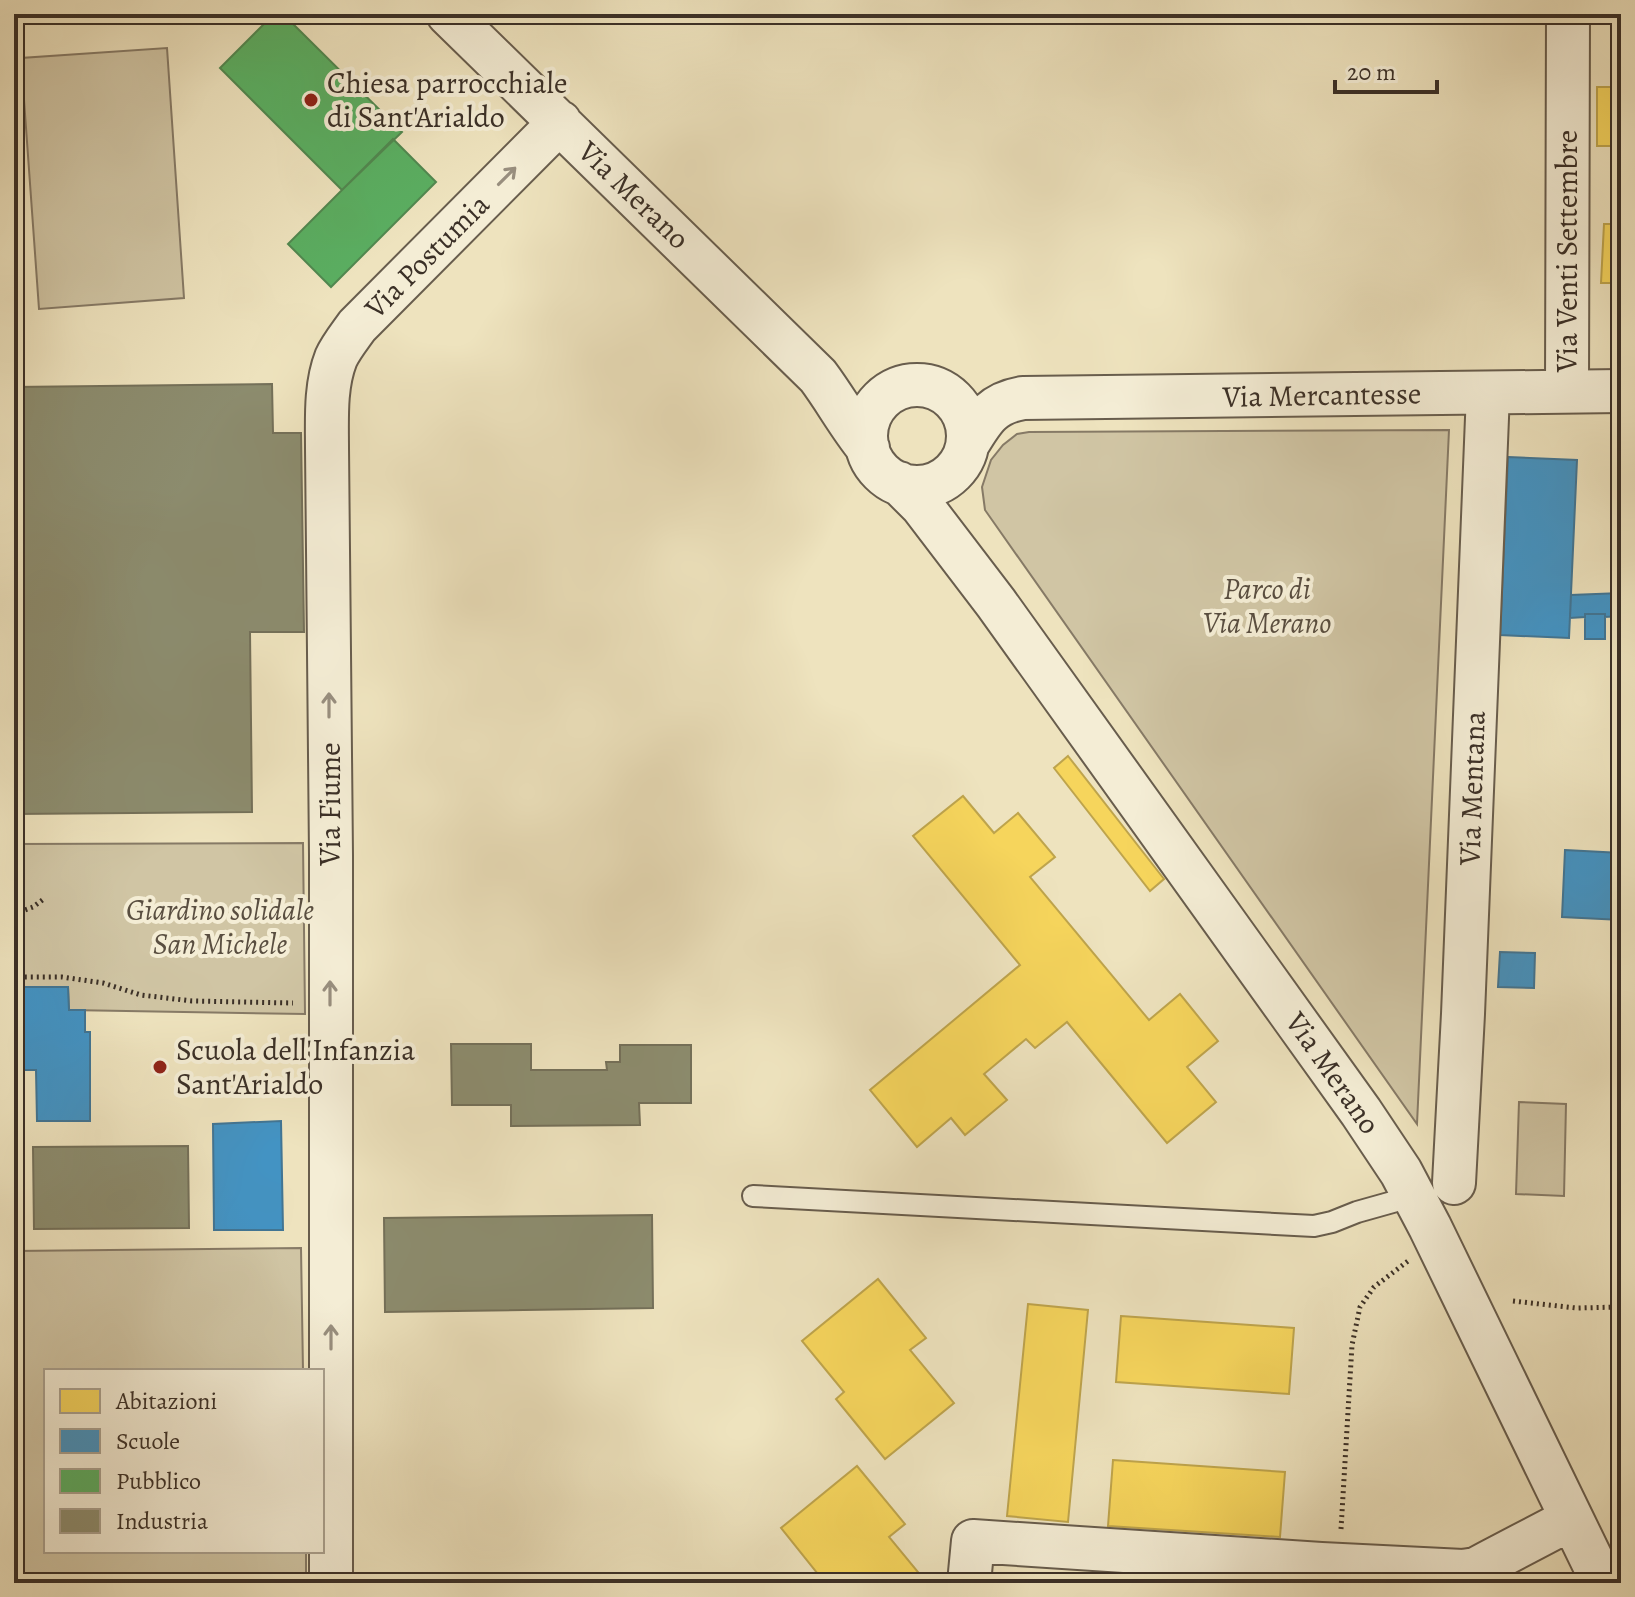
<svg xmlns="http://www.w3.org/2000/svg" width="1635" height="1597" font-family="Alegreya,serif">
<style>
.green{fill:#d0c5a4;stroke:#867a66;stroke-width:2}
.homes{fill:#f6d55c;stroke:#bea44c;stroke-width:2}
.schools{fill:#4393c3;stroke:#417594;stroke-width:2}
.public{fill:#5aae61;stroke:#518850;stroke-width:2}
.industry{fill:#8c8c6e;stroke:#747059;stroke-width:2}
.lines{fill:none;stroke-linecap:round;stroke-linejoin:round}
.service-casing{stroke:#685d4d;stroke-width:24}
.minor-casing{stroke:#685d4d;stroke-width:46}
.path{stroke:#3b3027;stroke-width:5;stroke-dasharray:2 4;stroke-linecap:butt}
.service{stroke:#f4edd5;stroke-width:20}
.minor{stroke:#f4edd5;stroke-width:42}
.oneway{stroke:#988e7e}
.poi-dot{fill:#8f2418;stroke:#f4edd5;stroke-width:3}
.labels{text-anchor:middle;stroke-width:8;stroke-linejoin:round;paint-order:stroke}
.poi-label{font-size:30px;fill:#3b3027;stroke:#f4edd5;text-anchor:start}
.street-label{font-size:30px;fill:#3b3027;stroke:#f4edd5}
.park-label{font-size:30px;font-style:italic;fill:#594e40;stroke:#f4edd5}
</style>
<rect width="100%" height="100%" fill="#eee3be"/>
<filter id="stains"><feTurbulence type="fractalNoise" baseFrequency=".0025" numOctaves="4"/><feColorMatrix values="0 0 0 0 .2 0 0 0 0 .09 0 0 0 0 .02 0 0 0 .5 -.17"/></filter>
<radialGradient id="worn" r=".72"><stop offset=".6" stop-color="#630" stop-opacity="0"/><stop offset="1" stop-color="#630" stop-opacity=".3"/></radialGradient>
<path class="green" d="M167 48 184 298 39 309 21 58Z
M1449 430 1417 1124 985 510 982 487 991 460 1003 445 1017 434 1029 432Z
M303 843 305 1014 69 1010 68 987H20V996L14 997V844Z
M1519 1102 1566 1104 1564 1196 1516 1194Z
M301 1248 303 1371H46V1551H306V1583H14V1251Z"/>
<path class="homes" d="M1597 87H1621V146H1597Z
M1604 224H1621V283H1601Z
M1068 756 1164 879 1150 891 1054 768Z
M963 796 994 833 1018 813 1055 857 1030 877 1149 1020 1180 994 1218 1041 1187 1067 1216 1102 1167 1143 1067 1022 1035 1048 1026 1039 984 1074 1007 1100 965 1135 951 1118 917 1147 870 1090 1020 965 913 836Z
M878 1279 926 1338 910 1350 954 1403 885 1459 836 1399 844 1392 802 1341Z
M1028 1304 1088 1310 1068 1522 1007 1516Z
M1121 1316 1294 1328 1289 1394 1116 1382Z
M1113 1460 1285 1472 1280 1537 1108 1526Z
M857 1466 905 1524 889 1537 927 1583H817L822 1579 781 1528Z
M1002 1574 1062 1580V1583H1001Z"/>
<path class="schools" d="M1508 457 1577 460 1569 638 1500 635Z
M1621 593V616L1605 617V614H1585V617L1570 618 1571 595Z
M1585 614H1605V639H1585Z
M1565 850 1621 853V920L1562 917Z
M1500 952 1535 953 1534 988 1498 987Z
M20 987H68L69 1010H85V1032H90V1121H37L36 1070H20Z
M281 1121 283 1230H214L213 1124Z"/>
<path class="public" d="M274 14H283L402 132 342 190 220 68Z
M393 139 436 182 331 287 288 244Z"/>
<path class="industry" d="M272 384 273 433H301L304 632H250L252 812 14 814V387Z
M451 1044H531V1070H607L606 1062H620V1045H691V1103H639L640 1125 511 1126V1105H452Z
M188 1146 189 1228 34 1229 33 1147Z
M652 1215 653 1308 385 1312 384 1218Z"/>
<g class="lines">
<defs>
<path id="service" d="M753 1196 1314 1226 1332 1222 1357 1212 1414 1196"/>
<path id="minor" d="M448 14 818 376C836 400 849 425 868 448
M866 436a51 51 0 1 1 102 0a51 51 0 1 1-102 0Z
M1567 391 1568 14
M969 442C984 417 993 403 1023 398L1621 391
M899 483 922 506 996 603 1361 1112 1401 1172 1430 1227 1603 1583
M1454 1183 1463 1014 1488 393
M331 1583V856L327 448C327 419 325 386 336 358 341 347 350 336 357 326L560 122
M969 1583 973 1541 1321 1564 1463 1571 1476 1569 1489 1562 1571 1519"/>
</defs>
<use href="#service" class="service-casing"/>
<use href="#minor" class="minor-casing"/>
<path class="path" d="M14 914 33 907 45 898
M14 981 20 977H62L103 983 141 995 192 1001 293 1003
M1513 1301 1576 1308 1621 1307
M1341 1529 1352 1345 1360 1307 1374 1287 1408 1261"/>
<use href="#service" class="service"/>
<use href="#minor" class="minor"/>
</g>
<defs><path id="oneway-shaft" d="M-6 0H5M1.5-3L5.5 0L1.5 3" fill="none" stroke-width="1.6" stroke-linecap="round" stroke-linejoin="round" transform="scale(2)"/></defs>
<g class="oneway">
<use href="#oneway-shaft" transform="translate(507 176) rotate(-45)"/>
<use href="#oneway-shaft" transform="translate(329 705) rotate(-90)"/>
<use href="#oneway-shaft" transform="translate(330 993) rotate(-90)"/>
<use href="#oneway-shaft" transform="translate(331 1337) rotate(-90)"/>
</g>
<g class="poi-dot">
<circle cx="311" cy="100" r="8"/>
<circle cx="160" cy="1067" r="8"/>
</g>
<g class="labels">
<g class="poi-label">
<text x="327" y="93">Chiesa parrocchiale<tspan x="327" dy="34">di Sant'Arialdo</tspan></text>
<text x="176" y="1060">Scuola dell'Infanzia<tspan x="176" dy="34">Sant'Arialdo</tspan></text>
</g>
<g class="street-label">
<text transform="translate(634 195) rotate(44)" y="10">Via Merano</text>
<text transform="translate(1567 251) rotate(-90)" y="10">Via Venti Settembre</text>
<text transform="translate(427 256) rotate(-45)" y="10">Via Postumia</text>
<text transform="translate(1322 395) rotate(-1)" y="10">Via Mercantesse</text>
<text transform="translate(1472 788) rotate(-88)" y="10">Via Mentana</text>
<text transform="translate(330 804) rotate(-90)" y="10">Via Fiume</text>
<text transform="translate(1333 1073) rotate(55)" y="10">Via Merano</text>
</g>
<g class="park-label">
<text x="1267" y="599">Parco di<tspan x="1267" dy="34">Via Merano</tspan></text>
<text x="220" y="920">Giardino solidale<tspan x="220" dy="34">San Michele</tspan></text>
</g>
</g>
<rect width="1635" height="1597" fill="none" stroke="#eee3be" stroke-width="48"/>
<rect x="16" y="16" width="1603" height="1565" fill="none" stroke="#3b3027" stroke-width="4"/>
<rect x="24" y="24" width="1587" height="1549" fill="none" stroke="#3b3027" stroke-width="2"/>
<rect x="44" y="1369" width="280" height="184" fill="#f4edd5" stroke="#aaa18f" stroke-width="2"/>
<rect x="60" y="1389" width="40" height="24" fill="#f6d55c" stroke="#aaa18f" stroke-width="2"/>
<text x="116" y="1409" font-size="24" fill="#3b3027">Abitazioni</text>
<rect x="60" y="1429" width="40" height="24" fill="#4393c3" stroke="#aaa18f" stroke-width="2"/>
<text x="116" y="1449" font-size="24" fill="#3b3027">Scuole</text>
<rect x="60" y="1469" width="40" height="24" fill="#5aae61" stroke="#aaa18f" stroke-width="2"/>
<text x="116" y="1489" font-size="24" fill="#3b3027">Pubblico</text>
<rect x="60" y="1509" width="40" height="24" fill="#8c8c6e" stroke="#aaa18f" stroke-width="2"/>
<text x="116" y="1529" font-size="24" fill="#3b3027">Industria</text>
<path d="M1335 80v12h102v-12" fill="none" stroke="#3b3027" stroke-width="4"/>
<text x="1347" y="80" font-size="24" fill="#3b3027" stroke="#f4edd5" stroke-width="6" paint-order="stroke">20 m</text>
<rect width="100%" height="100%" filter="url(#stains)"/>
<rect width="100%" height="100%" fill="url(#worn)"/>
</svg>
